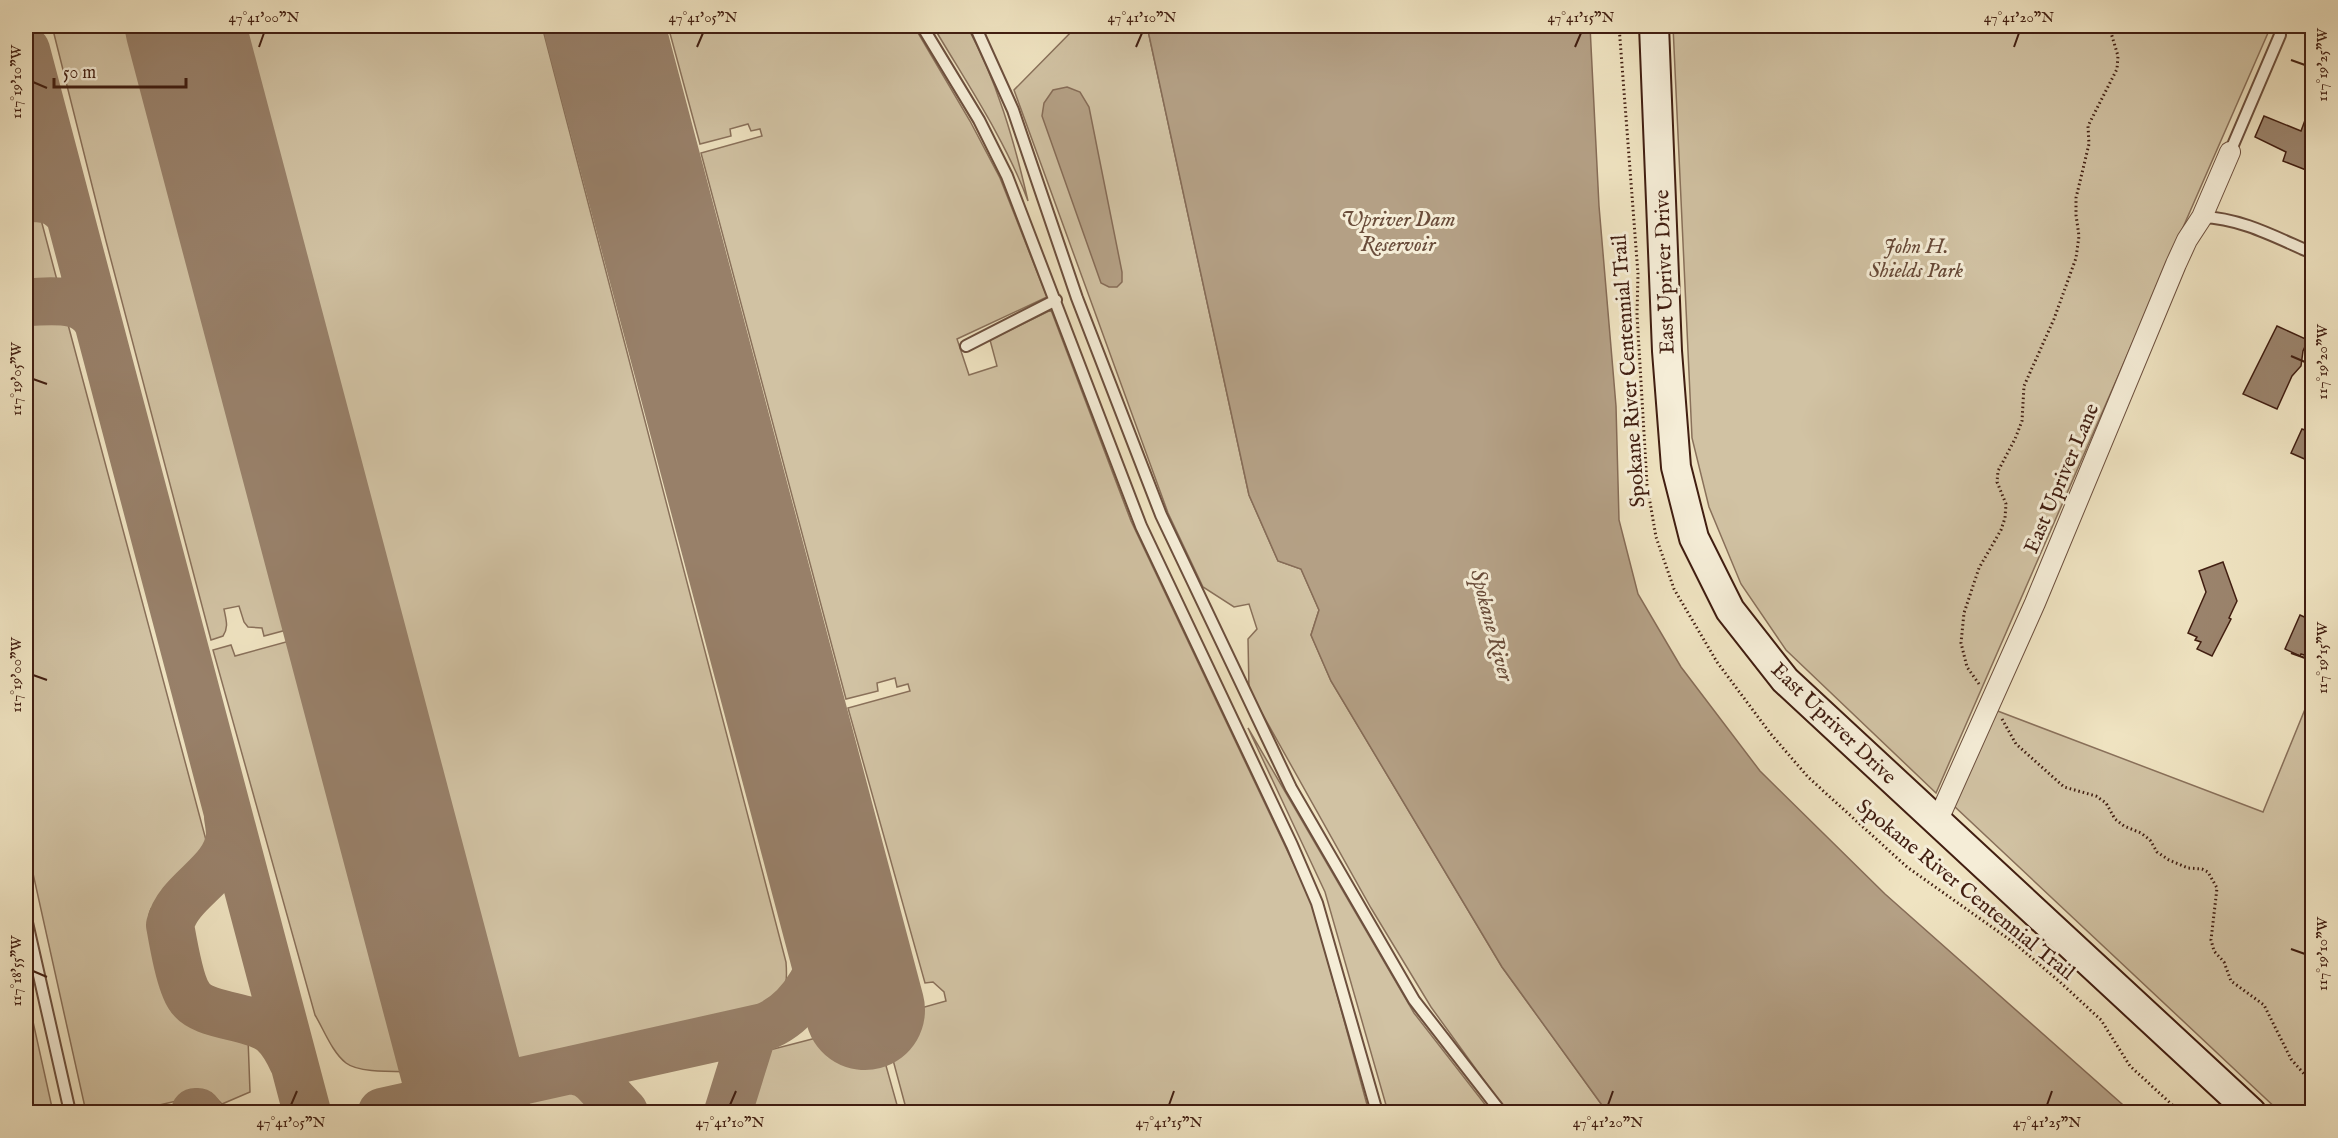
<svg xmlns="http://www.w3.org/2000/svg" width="2338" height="1138" font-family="'IM FELL English',serif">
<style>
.green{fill:#d1c2a3;stroke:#89705a;stroke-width:1.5}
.water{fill:#b4a085;stroke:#866c57;stroke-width:1.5}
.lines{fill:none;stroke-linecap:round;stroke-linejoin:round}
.taxiway{stroke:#988069;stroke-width:48}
.runway{stroke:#988069;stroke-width:120}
.building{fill:#9b846d;stroke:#411e11;stroke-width:1.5}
.service-casing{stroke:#6c4f3d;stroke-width:14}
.minor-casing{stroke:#6c4f3d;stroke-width:22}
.secondary-casing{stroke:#411e11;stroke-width:32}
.path{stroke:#411e11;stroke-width:3;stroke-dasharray:1.5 3;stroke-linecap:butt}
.service{stroke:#f5edd7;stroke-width:10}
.minor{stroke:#f5edd7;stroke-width:20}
.secondary{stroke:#f5edd7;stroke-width:28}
.ticks{fill:none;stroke:#411e11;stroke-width:2}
.labels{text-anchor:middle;stroke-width:6;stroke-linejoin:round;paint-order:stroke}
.park-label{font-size:21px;font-style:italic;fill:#654736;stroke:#f5edd7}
.street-label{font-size:21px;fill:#411e11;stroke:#f5edd7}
.water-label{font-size:22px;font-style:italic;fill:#694c3a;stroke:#f5edd7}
.neatline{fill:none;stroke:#411e11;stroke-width:2}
.ticks-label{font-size:15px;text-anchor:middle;fill:#411e11}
</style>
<rect width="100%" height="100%" fill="#efe3c1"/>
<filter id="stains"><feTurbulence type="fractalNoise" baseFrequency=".00333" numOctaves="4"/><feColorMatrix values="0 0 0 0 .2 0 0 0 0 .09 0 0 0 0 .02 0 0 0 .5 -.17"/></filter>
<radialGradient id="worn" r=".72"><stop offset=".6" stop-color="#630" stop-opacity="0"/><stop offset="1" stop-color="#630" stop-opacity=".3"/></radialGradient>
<path class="green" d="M52 26H156L425 1046 420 1072C401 1071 360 1074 346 1063 332 1052 324 1030 315 1015L213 650 231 645 235 656 297 639 294 628 264 636 262 628 248 627 244 622 239 606 224 609C226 620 229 627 223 636L211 640 106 241Z
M217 26H542L786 962C788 989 786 997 763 1012L526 1064C509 1064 499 1056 487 1044Z
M668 26H914L970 121 1000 178 1047 297 957 339 969 375 997 366 990 340 1051 310 1131 521 1312 903 1369 1112H907L882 1019 946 1001 944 992 933 982 925 983 848 708 910 691 908 684 897 687 895 678 877 683 878 691 846 699 701 153 762 136 760 129 751 131 748 124 730 129 731 136 700 144Z
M933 26H967C997 81 1014 140 1028 201 1005 139 966 82 933 26Z
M1077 26H1147L1249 495 1278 561 1301 569 1319 610 1311 635 1331 681 1502 967 1607 1112H1507L1431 1007 1371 908 1249 690 1248 639 1257 629 1249 604 1234 607 1203 587 1168 513 1014 90Z
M1673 26H2271L1936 793 1786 650 1741 584 1709 507 1692 438Z
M26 210 39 212 58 284 26 290Z
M26 311 66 317 206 840 205 851 202 857 151 909 149 915 177 1015 248 1038 250 1092 222 1104 211 1093 129 1112H86L26 842Z
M2312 692V1112H2280L1953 805 1995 710 2263 812Z
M1248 728 1414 1013 1491 1112H1388L1325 892Z
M26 990 53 1112H26V1095L28 1093 26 1085Z
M874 1023 899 1112H742L762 1052Z
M578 1082 605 1112H441Z"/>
<path class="water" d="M1147 26H1590L1599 206 1616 406 1619 520 1638 594 1681 667 1760 771 1885 894 2131 1112H1607L1502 967 1331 681 1311 635 1319 610 1301 569 1278 561 1249 495Z
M1067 87 1080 92 1089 107 1122 272V282L1117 287H1109L1101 283 1042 116 1044 103 1053 90Z"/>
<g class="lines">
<path class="taxiway" d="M26 50 307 1112
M26 198C46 198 57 199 70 216
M26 302C51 302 85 295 98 323
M228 817C229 823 230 830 230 836 226 875 179 889 170 925 173 942 180 983 189 996 202 1018 252 1014 273 1032 282 1040 288 1051 293 1062
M572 1070 586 1074 594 1080 624 1112
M195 1112H198
M382 1112 764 1027C809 1010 825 958 840 916
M728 1112 752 1035 764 1027"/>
<path class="runway" d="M185 26 470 1106
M604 26 865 1010"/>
</g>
<path class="building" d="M2311 104 2313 163 2309 162 2306 170 2283 161 2286 152 2255 137 2264 116 2301 131Z
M2277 326 2308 340 2303 351 2301 366 2292 376 2277 409 2243 394Z
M2302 429 2313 433V452L2309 461 2291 453Z
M2223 562 2237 601 2229 618 2231 619 2212 656 2197 649 2201 642 2195 640 2197 637 2188 633 2206 592 2199 571Z
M2300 615 2313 621V644L2307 656 2301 654 2300 656 2285 649Z"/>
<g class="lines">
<defs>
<path id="service" d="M922 26 979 120 1007 176 1141 526 1292 845 1317 903 1377 1112
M975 26 1013 110 1077 298 1161 515 1291 788 1414 1000 1501 1112
M2230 152 2280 35
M2202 217C2241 218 2277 238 2312 253
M966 346 1056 300
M26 918 70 1112"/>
<path id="minor" d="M1937 822 2035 603 2176 264 2187 240 2202 217 2230 152"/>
<path id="secondary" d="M1654 26 1667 351 1676 467 1694 538 1730 610 1785 680 2251 1112"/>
</defs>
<use href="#service" class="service-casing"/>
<use href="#minor" class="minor-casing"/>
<use href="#secondary" class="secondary-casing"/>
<path class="path" d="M1619 26 1638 274 1637 314 1647 485 1656 537 1674 589 1717 662 1770 733 1808 777 1907 867 2013 942 2060 982 2101 1020 2130 1066 2180 1112
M1979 684 1967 667 1961 643 1964 613 1979 568 2001 530 2005 518 2006 504 1997 482 1998 471 2015 439 2022 421 2024 386 2054 319 2076 258 2079 236 2076 215V198L2089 144 2088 126 2117 69 2118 56 2109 26
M2002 719 2016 744 2064 787 2096 796 2106 803 2115 819 2124 826 2141 833 2150 840 2157 852 2169 860 2188 868 2202 869 2208 872 2217 888 2211 940 2214 951 2224 962 2231 981 2264 1005 2291 1059 2312 1083"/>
<use href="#service" class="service"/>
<use href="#minor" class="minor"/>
<use href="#secondary" class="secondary"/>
</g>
<path class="ticks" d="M259 47 264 33M697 47 703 33M1136 47 1142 33M1575 47 1581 33M2014 47 2019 33M2291 60 2305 65M33 82 47 88M2291 356 2305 362M33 379 47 384M2291 653 2305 658M33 675 47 680M2291 949 2305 954M33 971 47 977M291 1105 297 1091M730 1105 736 1091M1169 1105 1174 1091M1608 1105 1613 1091M2047 1105 2052 1091"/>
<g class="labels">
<g class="park-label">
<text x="1916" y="253">John H.<tspan x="1916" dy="24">Shields Park</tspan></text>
</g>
<g class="street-label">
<text transform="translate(1664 272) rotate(-92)" y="7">East Upriver Drive</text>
<text transform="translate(1628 371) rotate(-94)" y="7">Spokane River Centennial Trail</text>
<text transform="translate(2061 478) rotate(-67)" y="7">East Upriver Lane</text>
<text transform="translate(1834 723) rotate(44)" y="7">East Upriver Drive</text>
<text transform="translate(1966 889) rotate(39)" y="7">Spokane River Centennial Trail</text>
</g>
<g class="water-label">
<text x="1398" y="226">Upriver Dam<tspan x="1398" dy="25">Reservoir</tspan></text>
<text transform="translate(1493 625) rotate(75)" y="8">Spokane River</text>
</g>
</g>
<rect width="2338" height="1138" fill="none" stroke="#efe3c1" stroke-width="66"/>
<path d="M54 78v9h132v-9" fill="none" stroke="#411e11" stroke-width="3"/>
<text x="63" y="78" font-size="18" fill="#411e11" stroke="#f5edd7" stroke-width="4.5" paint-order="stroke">50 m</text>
<rect x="33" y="33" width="2272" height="1072" class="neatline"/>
<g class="ticks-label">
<text x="264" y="22">47°41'00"N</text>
<text x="703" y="22">47°41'05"N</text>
<text x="1142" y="22">47°41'10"N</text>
<text x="1581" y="22">47°41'15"N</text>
<text x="2019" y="22">47°41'20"N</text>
<text transform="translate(2322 65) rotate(-90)" y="5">117°19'25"W</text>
<text transform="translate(16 82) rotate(-90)" y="5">117°19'10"W</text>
<text transform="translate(2322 362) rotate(-90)" y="5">117°19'20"W</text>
<text transform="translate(16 379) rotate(-90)" y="5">117°19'05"W</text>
<text transform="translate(2322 658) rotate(-90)" y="5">117°19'15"W</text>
<text transform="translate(16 675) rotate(-90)" y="5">117°19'00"W</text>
<text transform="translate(2322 954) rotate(-90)" y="5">117°19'10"W</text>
<text transform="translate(16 971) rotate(-90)" y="5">117°18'55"W</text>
<text x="291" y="1127">47°41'05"N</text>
<text x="730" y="1127">47°41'10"N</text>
<text x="1169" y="1127">47°41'15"N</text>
<text x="1608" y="1127">47°41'20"N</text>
<text x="2047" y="1127">47°41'25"N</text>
</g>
<rect width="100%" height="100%" filter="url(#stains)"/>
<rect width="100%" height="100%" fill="url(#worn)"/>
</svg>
